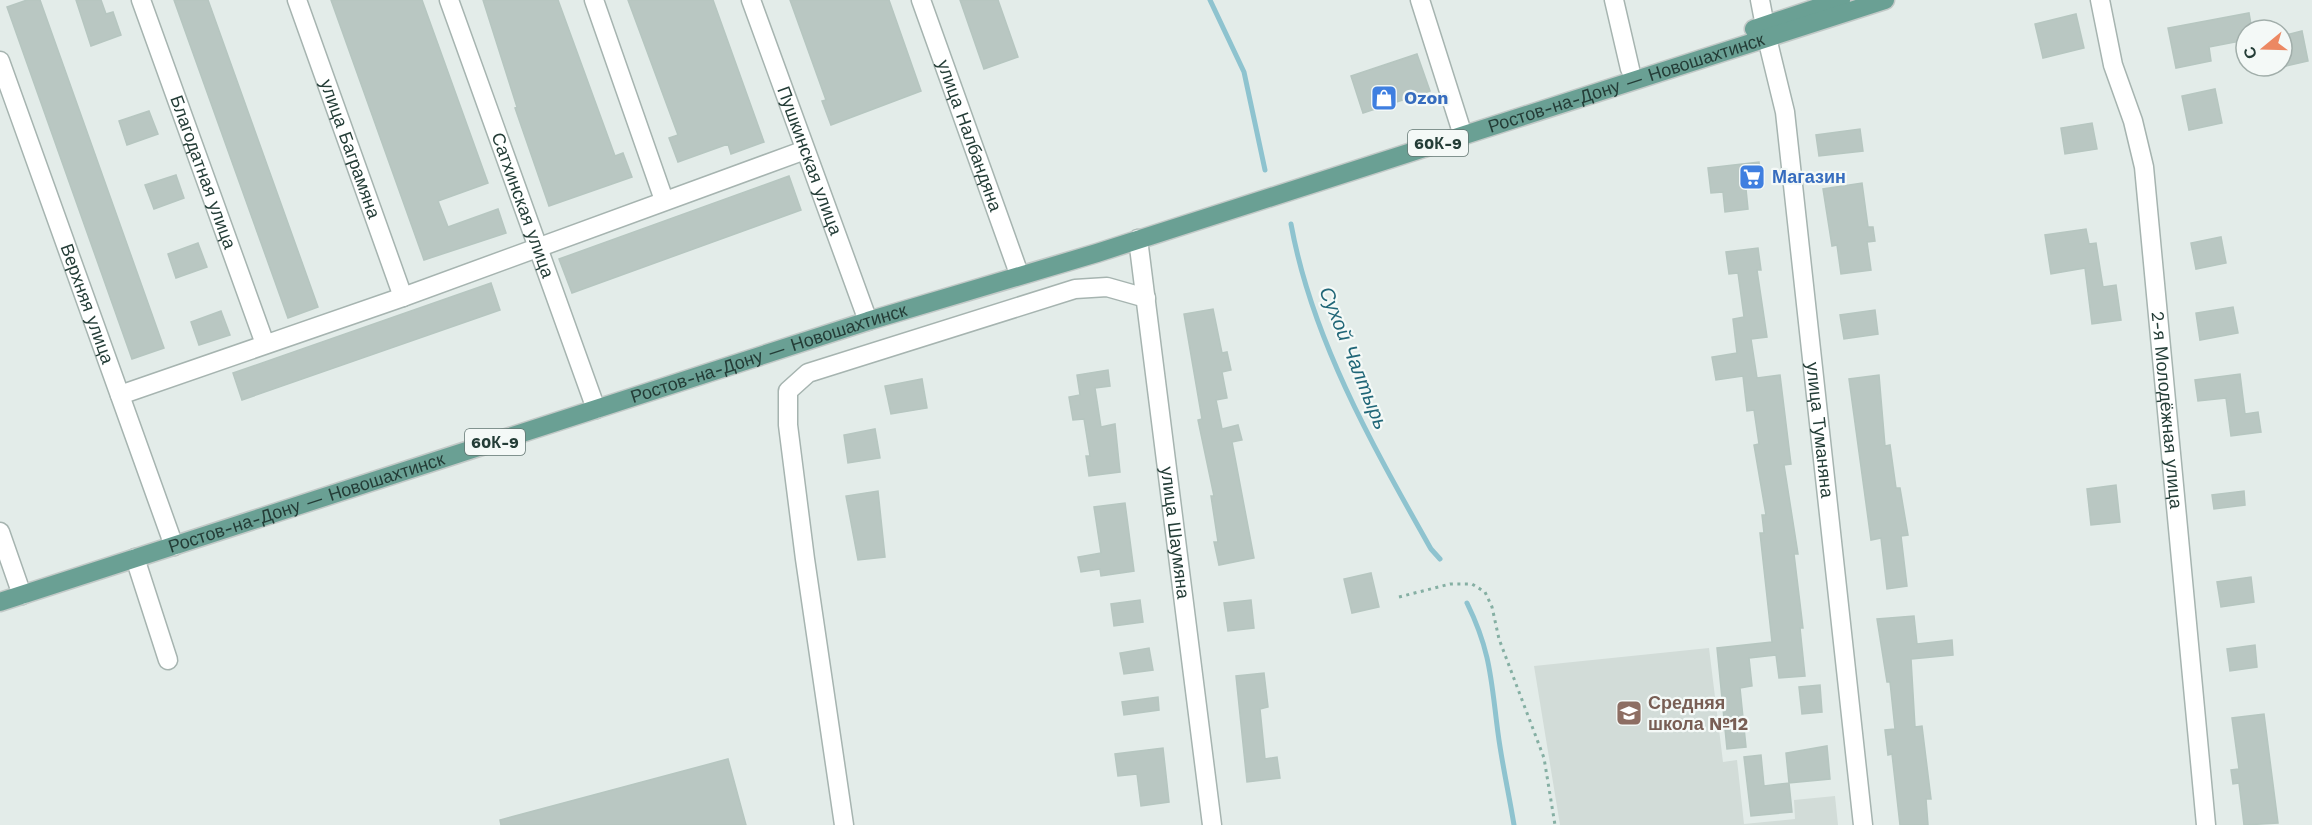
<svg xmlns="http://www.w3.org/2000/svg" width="2312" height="825" font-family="'Work Sans',sans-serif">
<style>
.built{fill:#d2dcd8}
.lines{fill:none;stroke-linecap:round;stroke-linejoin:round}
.stream{stroke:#8ec3cf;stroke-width:5}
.building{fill:#b9c7c2;stroke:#b6c6c0;stroke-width:1.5}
.minor-casing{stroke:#a6b4b0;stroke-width:21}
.major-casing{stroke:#c2c9c7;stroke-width:21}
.path{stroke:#85afa3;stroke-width:3;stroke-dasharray:3 4.5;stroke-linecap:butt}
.minor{stroke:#fff;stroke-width:18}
.major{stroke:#6aa094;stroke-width:18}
.labels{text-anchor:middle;stroke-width:4.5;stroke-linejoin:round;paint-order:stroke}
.shield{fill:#f4f9f7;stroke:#627571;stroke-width:1.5}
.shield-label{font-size:16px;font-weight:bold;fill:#243d37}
.street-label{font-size:18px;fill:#243d37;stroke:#f4f9f7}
.shop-label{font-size:18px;font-weight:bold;fill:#366cbe;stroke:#f4f9f7;text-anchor:start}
.education-label{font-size:18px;font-weight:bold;fill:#785e54;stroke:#f4f9f7;text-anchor:start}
.water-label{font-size:20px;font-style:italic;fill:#206677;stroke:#f4f9f7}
</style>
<rect width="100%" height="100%" fill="#e3ece9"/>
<path class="built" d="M1709 648 1723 762 1737 760 1744 824 1795 819 1794 800 1835 796 1838 825H1560L1534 666Z"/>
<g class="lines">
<path class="stream" d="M1210 0 1244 72 1265 170
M1291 224C1312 340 1374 448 1431 549L1440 559
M1467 603C1491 652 1491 680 1498 733 1502 764 1509 794 1514 825"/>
</g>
<path class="building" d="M27 0H40L164 348 132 359 7 7Z
M76 0H101L106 14 113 12 121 35 91 46Z
M174 0H208L318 307 288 318Z
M331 0H422L488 183 438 201 448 227 498 209 506 233 424 260Z
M483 0H558L615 156 623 153 632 177 549 206 515 108 517 107Z
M628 0H713L764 142 731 154 728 144 678 162 669 138 678 135Z
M790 0H889L921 91 831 125 822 101 826 100Z
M960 0H998L1018 57 984 69Z
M2249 13 2252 30H2246V40L2209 47 2211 61 2176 68 2168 28Z
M2076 14 2084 48 2043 58 2035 24Z
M2302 31 2308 61 2282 67V36Z
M1417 54 1430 91 1363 113 1351 76Z
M2215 89 2222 123 2189 130 2182 96Z
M149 111 158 134 127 145 119 121Z
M2092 123 2097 149 2065 154 2061 128Z
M1860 129 1863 151 1819 156 1816 135Z
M1759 162 1762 187 1746 189 1748 209 1725 212 1723 192 1711 193 1708 168Z
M176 175 184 198 154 209 145 185Z
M789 176 801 210 572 293 559 259Z
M1862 183 1868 227H1873L1875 241 1867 242 1871 270 1841 274 1837 245 1832 246 1823 189Z
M2086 229 2089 244 2096 243 2103 287 2116 285 2121 320 2092 324 2085 268 2051 274 2045 235Z
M2221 237 2226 263 2196 269 2191 243Z
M198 243 207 267 176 278 168 254Z
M1758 248 1761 270H1757L1767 337 1751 339 1757 378 1780 375 1791 464 1784 465 1798 554H1794L1803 628H1800L1805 676 1779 678 1776 655 1749 658 1752 686 1740 688 1746 747 1727 749 1717 648 1772 642 1760 533H1764L1762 515H1766L1754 445 1759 444 1754 410 1747 411 1743 376 1716 380 1712 357 1737 353 1733 319 1744 317 1738 273 1729 274 1726 252Z
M491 283 500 310 242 400 233 373Z
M2233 307 2238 333 2200 340 2196 313Z
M1213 309 1222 353 1227 352 1231 370 1222 372 1227 398 1216 400 1222 429 1238 425 1242 440 1232 442 1254 558 1219 565 1214 542H1218L1211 496H1214L1198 420 1202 419 1184 314Z
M1875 310 1878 334 1844 339 1840 315Z
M221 311 230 335 199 345 191 322Z
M1108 370 1110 386 1095 388 1101 427 1115 424 1120 472 1089 476 1086 456H1090L1084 419 1073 420 1069 397 1080 395 1077 375Z
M2240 374 2245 414 2258 412 2261 432 2231 436 2226 398 2198 401 2195 380Z
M1879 375 1885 446 1890 445 1896 488H1900L1908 535 1901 536 1907 586 1887 589 1881 538 1871 540 1849 379Z
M922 379 927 408 891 414 885 386Z
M875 429 880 458 848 463 844 435Z
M2116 485 2120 522 2091 525 2087 489Z
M878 491 885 557 858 560 846 496Z
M2244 491 2245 505 2214 509 2212 495Z
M1125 503 1134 571 1101 576 1100 569 1081 572 1078 557 1101 553 1094 507Z
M1371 573 1379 607 1352 613 1344 579Z
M2251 577 2254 602 2221 607 2217 582Z
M1140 600 1143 622 1114 626 1111 604Z
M1251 600 1254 628 1228 631 1224 603Z
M1914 616 1917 644 1952 640 1953 655 1911 659 1915 727 1922 726 1931 799H1926L1928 825H1900L1892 754 1888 755 1885 730 1895 729 1890 682H1887L1877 619Z
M2255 645 2257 667 2230 671 2227 649Z
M1149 648 1153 670 1124 674 1120 653Z
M1264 673 1268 707 1260 709 1265 759 1277 757 1280 778 1247 782 1236 676Z
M1820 685 1822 712 1802 714 1799 687Z
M1158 697 1159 710 1124 715 1122 702Z
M2264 714 2278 823 2244 825 2239 783 2233 784 2231 770 2239 769 2232 718Z
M1827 746 1830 779 1789 783 1786 753Z
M1163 748 1169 802 1141 806 1137 774 1118 776 1115 754Z
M1761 755 1764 786 1789 783 1792 812 1751 816 1744 757Z
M728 759 746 825H501L500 820Z"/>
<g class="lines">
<defs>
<g id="minor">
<path id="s1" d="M141 0 265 344"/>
<path id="s2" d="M297 0 403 297"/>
<path id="s3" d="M449 0 596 409"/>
<path d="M594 0 664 200"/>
<path id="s4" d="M751 0 868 321"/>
<path id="s5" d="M921 0 1018 271"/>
<path d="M1420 0 1460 126"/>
<path d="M1614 0 1630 69"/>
<path d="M1760 0 1765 26"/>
<path id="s6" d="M2100 0 2113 65 2133 121 2144 167 2206 825"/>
<path id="s7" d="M1767 38 1785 112 1863 825"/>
<path id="s8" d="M0 61 174 546"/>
<path id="s9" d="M1138 239 1212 825"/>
<path d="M120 395 403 297 805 150"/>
<path d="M0 532 22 595"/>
<path d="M135 558 168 660"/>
<path d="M844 825 805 559 788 425V391L808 373 1075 289 1107 287 1146 298"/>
</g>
<g id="major">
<path d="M1754 29 1841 0"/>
<path id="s10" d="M0 602 868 321 1097 253 1885 0"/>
</g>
</defs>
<use href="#minor" class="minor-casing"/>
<use href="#major" class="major-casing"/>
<path class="path" d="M1399 597 1450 584H1472L1485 592 1492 607 1499 639 1544 758 1555 825"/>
<use href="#minor" class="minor"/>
<use href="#major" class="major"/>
</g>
<defs>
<symbol id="shop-square" viewBox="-11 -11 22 22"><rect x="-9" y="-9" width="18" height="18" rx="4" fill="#3f7fe0" stroke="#f4f9f7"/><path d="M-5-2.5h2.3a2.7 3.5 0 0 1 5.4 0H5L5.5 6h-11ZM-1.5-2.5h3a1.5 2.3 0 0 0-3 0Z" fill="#fff"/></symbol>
<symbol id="supermarket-square" viewBox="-11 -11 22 22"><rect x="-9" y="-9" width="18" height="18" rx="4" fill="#3f7fe0" stroke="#f4f9f7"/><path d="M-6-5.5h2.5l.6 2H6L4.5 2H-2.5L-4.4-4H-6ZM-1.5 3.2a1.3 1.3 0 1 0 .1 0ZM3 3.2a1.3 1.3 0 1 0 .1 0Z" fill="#fff"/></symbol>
<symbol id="school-square" viewBox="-11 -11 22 22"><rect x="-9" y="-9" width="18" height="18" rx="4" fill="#8d6e63" stroke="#f4f9f7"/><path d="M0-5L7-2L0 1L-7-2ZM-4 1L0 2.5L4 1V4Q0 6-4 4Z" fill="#fff"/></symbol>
</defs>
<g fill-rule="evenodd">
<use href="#shop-square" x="1369" y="83" width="30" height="30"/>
<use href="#supermarket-square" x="1737" y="162" width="30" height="30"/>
<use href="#school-square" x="1614" y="698" width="30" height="30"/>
</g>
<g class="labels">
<g class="shield">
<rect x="1408" y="130" width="60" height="26" rx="4.5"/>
<rect x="465" y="429" width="60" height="26" rx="4.5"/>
</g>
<g class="shield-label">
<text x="1438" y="149">60К-9</text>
<text x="495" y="448">60К-9</text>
</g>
<g class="street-label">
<text dy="6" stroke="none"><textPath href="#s10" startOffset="1707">Ростов-на-Дону — Новошахтинск</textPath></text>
<text dy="6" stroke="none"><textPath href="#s5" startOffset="144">улица Налбандяна</textPath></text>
<text dy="6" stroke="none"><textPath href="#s2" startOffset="158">улица Баграмяна</textPath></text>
<text dy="6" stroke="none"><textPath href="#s4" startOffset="171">Пушкинская улица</textPath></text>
<text dy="6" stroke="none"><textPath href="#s1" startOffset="183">Благодатная улица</textPath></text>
<text dy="6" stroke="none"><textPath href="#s3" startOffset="218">Сатхинская улица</textPath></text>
<text dy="6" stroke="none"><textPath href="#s8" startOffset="258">Верхняя улица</textPath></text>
<text dy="6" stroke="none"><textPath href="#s10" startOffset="808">Ростов-на-Дону — Новошахтинск</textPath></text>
<text dy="6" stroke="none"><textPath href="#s6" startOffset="417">2-я Молодёжная улица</textPath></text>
<text dy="6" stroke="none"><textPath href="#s7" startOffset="396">улица Туманяна</textPath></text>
<text dy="6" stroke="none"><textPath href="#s10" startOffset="322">Ростов-на-Дону — Новошахтинск</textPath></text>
<text dy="6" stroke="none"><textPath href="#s9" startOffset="296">улица Шаумяна</textPath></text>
</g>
<g class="shop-label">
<text x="1404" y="104">Ozon</text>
<text x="1772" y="183">Магазин</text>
</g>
<g class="education-label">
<text x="1648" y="709">Средняя<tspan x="1648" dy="21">школа №12</tspan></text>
</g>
<g class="water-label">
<text transform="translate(1354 358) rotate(68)" y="7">Сухой Чалтырь</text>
</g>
</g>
<g transform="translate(2264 48) rotate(251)"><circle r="28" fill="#f4f9f7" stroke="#a1aeaa" stroke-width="1.5"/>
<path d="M0-4.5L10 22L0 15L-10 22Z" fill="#ec8862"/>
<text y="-9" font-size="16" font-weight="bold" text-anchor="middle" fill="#243d37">С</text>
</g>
</svg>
